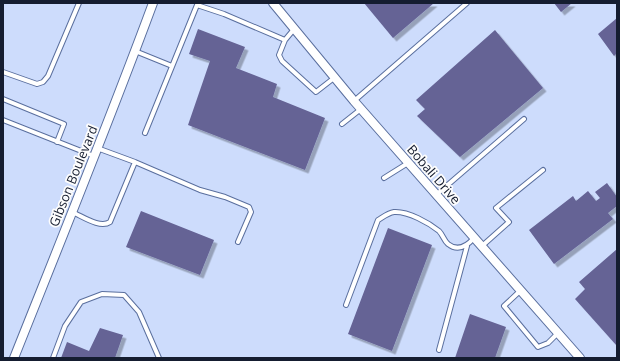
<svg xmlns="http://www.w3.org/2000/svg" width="620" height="361" font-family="'Open Sans',sans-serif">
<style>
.building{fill:#656395;filter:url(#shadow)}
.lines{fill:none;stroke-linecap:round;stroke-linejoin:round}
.service-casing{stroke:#5a6f9e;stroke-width:6}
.minor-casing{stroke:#5a6f9e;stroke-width:10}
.service{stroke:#fff;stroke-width:4}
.minor{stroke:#fff;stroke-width:8}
.labels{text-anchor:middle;stroke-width:3.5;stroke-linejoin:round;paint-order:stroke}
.street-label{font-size:13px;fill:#151d30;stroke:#fdfdfd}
</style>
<defs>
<filter id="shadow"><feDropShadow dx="3.5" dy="3.5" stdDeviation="0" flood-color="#0004"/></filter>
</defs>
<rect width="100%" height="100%" fill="#cddcfc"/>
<path class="building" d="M364 3H434L393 38Z
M554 3H572L561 12Z
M617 18V53L614 56 598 34Z
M198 29 245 47 236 68 277 84 273 97 325 118 305 170 188 125 210 61 189 54Z
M495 30 543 88 460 157 417 116 425 109 416 100Z
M607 183 617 197V206L608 213 613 219 554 264 529 230 573 196 576 201 588 191 596 201 600 198 595 192Z
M141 211 214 240 200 275 126 247Z
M388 228 432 245 392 351 348 334Z
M617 249V346L575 299 585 289 579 282Z
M470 314 506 327 495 358H455Z
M100 328 123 335 115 358H61L67 342 89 351Z"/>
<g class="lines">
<defs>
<path id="service" d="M295 28 285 40 279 55 282 61 316 92 334 78
M135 51 172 66
M3 72 37 84 43 82 48 76 79 3
M3 99 64 124 57 142
M354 101 467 3
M3 120 94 156
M342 124 361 109
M145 133 197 5 224 14 285 40
M97 148 135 162 200 190 225 197 249 207 251 212 238 242
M384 178 408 163
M436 195 524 119
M72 212C82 216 100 229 110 222L135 162
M482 246 509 222 496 208 543 170
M520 291 504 306 538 347 548 343 558 333
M346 305 378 220C383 217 388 213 394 212 408 211 429 223 439 231 443 235 444 241 448 244 458 252 467 246 474 238
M439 350 467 246
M53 358 65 326 81 302 102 294 124 295 139 312 159 358"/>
<path id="minor" d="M273 3 354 101 580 358
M14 358C61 240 109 122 153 3"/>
</defs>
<use href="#service" class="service-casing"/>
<use href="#minor" class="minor-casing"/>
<use href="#service" class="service"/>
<use href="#minor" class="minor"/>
</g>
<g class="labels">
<g class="street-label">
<text transform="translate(434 174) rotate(49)" y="5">Bobali Drive</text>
<text transform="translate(73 176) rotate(-68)" y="5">Gibson Boulevard</text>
</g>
</g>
<rect width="620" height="361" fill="none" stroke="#151d30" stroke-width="8"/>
</svg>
